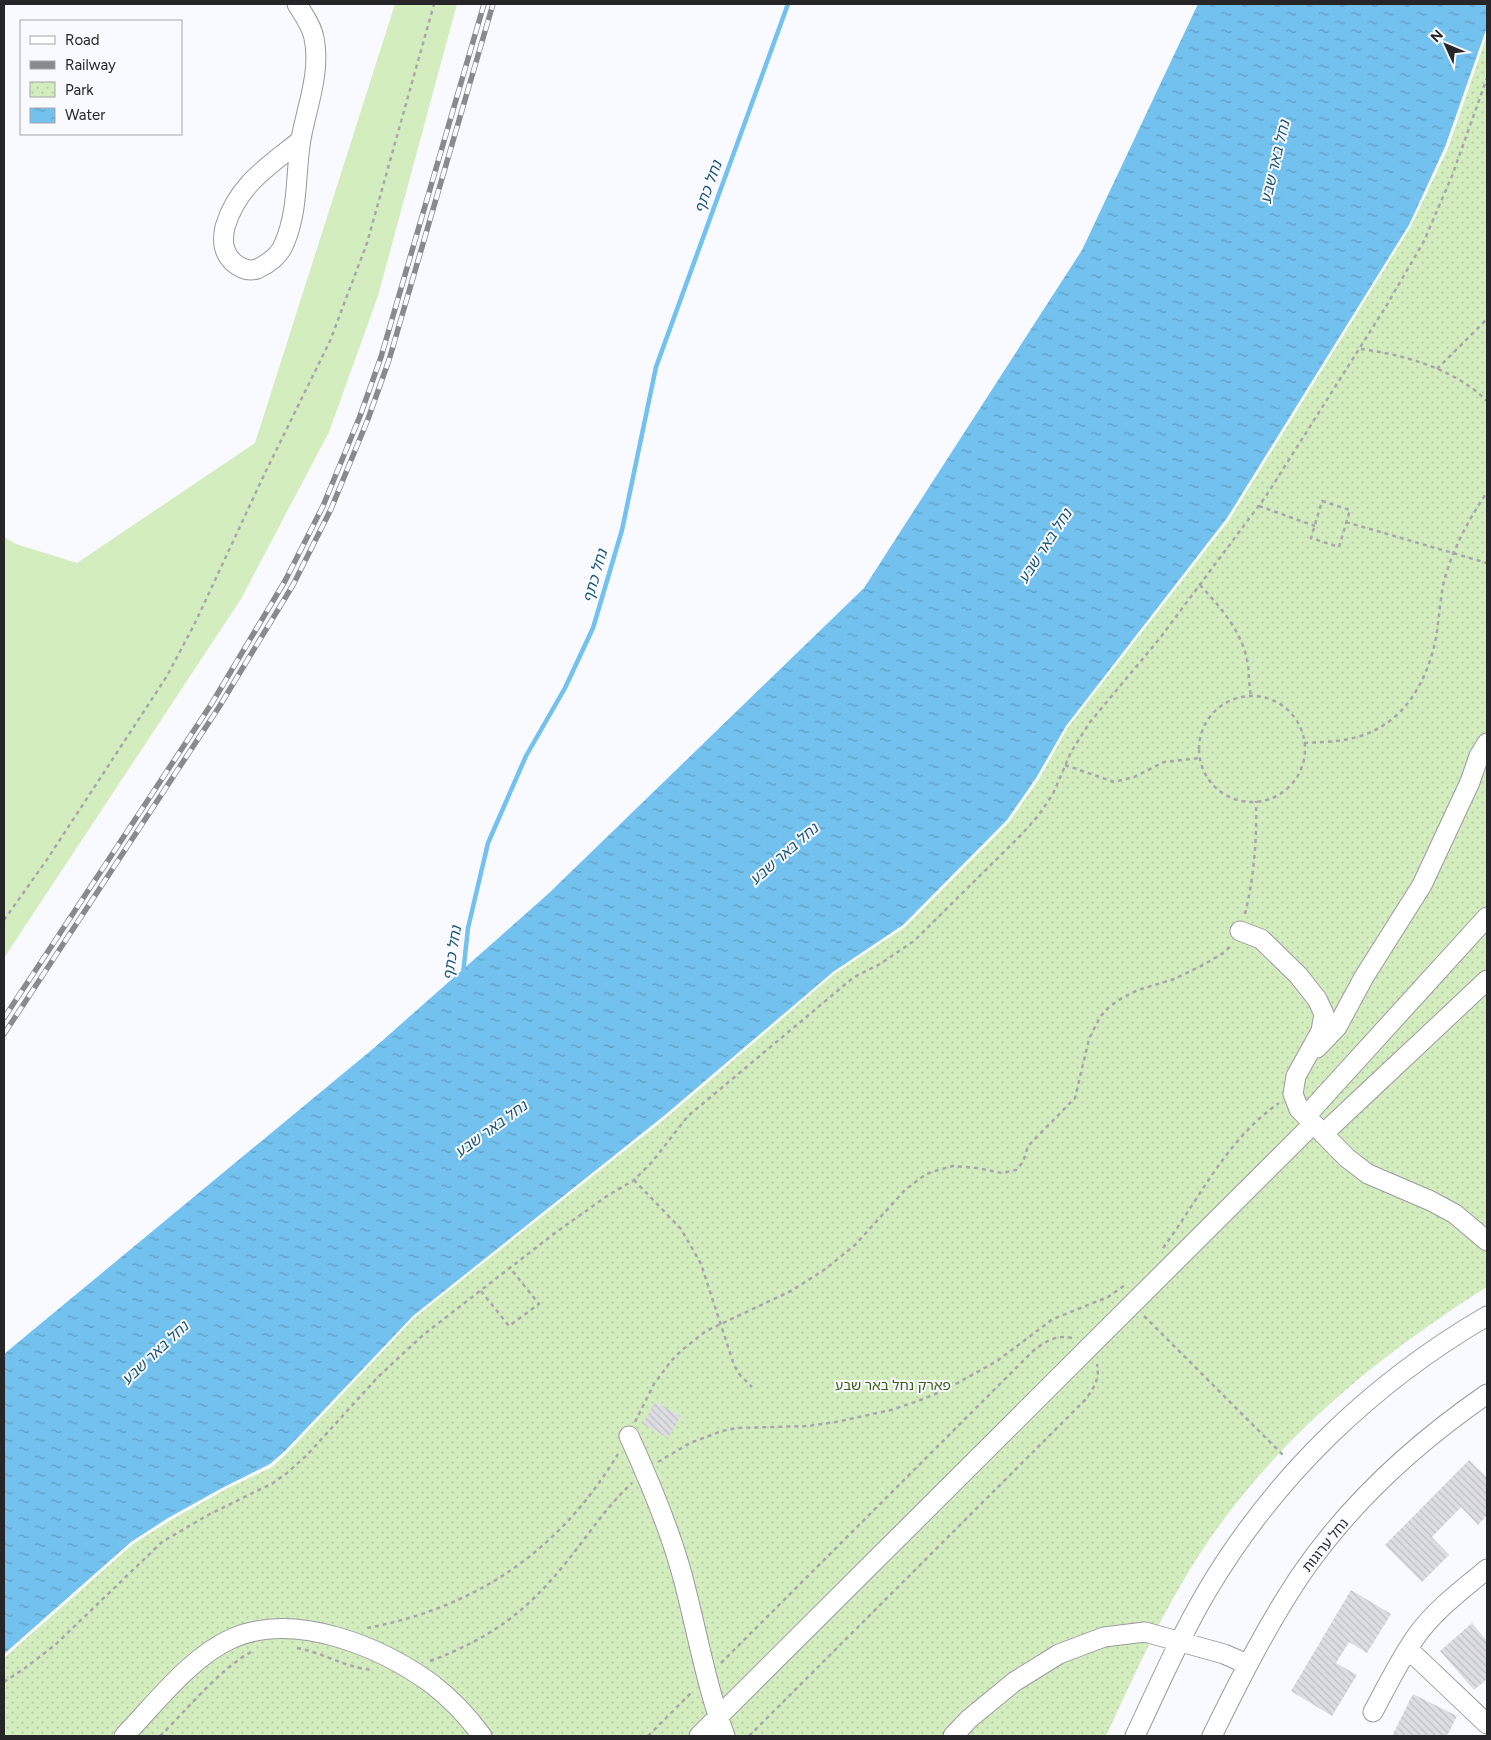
<svg xmlns="http://www.w3.org/2000/svg" width="1491" height="1740" font-family="Figtree,'Noto Sans Hebrew',sans-serif">
<style>
.green{fill:#d3edbf}
.park{fill:url(#park-dots)}
.water{fill:url(#water-ripples)}
.lines{fill:none;stroke-linecap:round;stroke-linejoin:round}
.stream{stroke:#73c1ef;stroke-width:4.5}
.building{fill:url(#building-back-hatch)}
.minor-casing{stroke:#999a9e;stroke-width:21}
.path{stroke:#a8a8ac;stroke-width:2.5;stroke-dasharray:4 4;stroke-linecap:butt}
.minor{stroke:#fff;stroke-width:19}
.rail-casing{stroke:#898a8d;stroke-width:5.5}
.rail{stroke:#f9faff;stroke-width:4;stroke-dasharray:11;stroke-linecap:butt}
.labels{text-anchor:middle;stroke-width:4;stroke-linejoin:round;paint-order:stroke}
.park-label{font-size:14px;fill:#3d5e17;stroke:#f9faff}
.street-label{font-size:14px;fill:#262628;stroke:#f9faff}
.water-label{font-size:15px;font-style:italic;fill:#175473;stroke:#f9faff}
</style>
<defs>
<pattern id="park-dots" width="8" height="8" patternUnits="userSpaceOnUse" patternTransform="scale(1.25)"><rect width="8" height="8" fill="#d3edbf"/><path d="M2 2h.1M6 6h.1" fill="none" stroke="#b5cba4" stroke-width="1.8" stroke-linecap="round"/></pattern>
<pattern id="water-ripples" width="26" height="14" patternUnits="userSpaceOnUse" patternTransform="scale(1.25)"><rect width="26" height="14" fill="#73c1ef"/><path d="M2 4q2-2 4 0t4 0M15 11q2-2 4 0t4 0" fill="none" stroke="#5e9dc2"/></pattern>
<pattern id="building-back-hatch" width="6" height="6" patternUnits="userSpaceOnUse" patternTransform="scale(1.25)"><rect width="6" height="6" fill="#dddee3"/><path d="M-1 5l2 2M0 0l6 6M5-1l2 2" fill="none" stroke="#bebec3"/></pattern>
</defs>
<rect width="100%" height="100%" fill="#f9faff"/>
<path class="green" d="M395 4H457L378 296 329 432 241 599 4 958V537L16 544 77 563 255 443Z"/>
<path class="park" d="M1487 35V1287C1376 1357 1274 1441 1201 1552 1163 1610 1135 1674 1106 1736H4V1658L133 1544 169 1521 226 1489 272 1467 287 1453 414 1318 667 1117 834 974 905 927 1009 822 1039 779 1068 727 1229 520 1411 226 1448 148Z"/>
<path class="water" d="M1198 4H1487V27L1445 147 1409 225 1227 518 1066 726 1036 778 1007 820 903 925 833 972 665 1115 413 1316 285 1451 270 1464 224 1487 168 1518 131 1542 4 1654V1354L374 1048 548 894 864 588 1082 250Z"/>
<g class="lines">
<path class="stream" d="M463 974 468 928 488 843 526 756 565 688 593 628 622 530 656 367 788 4"/>
</g>
<path class="building" d="M655 1402 681 1416 668 1438 643 1424Z
M1469 1460 1487 1478V1515L1478 1525 1461 1507 1432 1537 1449 1555 1422 1582 1385 1545Z
M1351 1590 1391 1614 1367 1653 1349 1642 1336 1663 1357 1675 1332 1716 1291 1691Z
M1472 1623 1487 1641V1679L1474 1690 1440 1651Z
M1413 1694 1457 1716 1447 1736H1392Z"/>
<g class="lines">
<defs>
<path id="minor" d="M297 4C303 14 312 26 314 38 321 72 307 106 301 139 295 174 299 210 284 244 280 255 268 264 257 269 248 272 240 268 233 262 223 252 222 241 225 227 238 184 268 167 301 140
M1240 931 1261 939 1298 975 1317 999 1324 1014 1321 1031 1296 1076 1293 1094 1299 1109 1347 1158 1368 1174 1431 1201 1455 1214 1487 1241
M1317 1048 1337 1027 1364 977 1422 885 1470 782 1479 756 1487 743
M1306 1116 1487 917
M1323 1134 1487 980
M629 1436C650 1482 670 1529 683 1578 697 1631 706 1685 725 1736
M1408 1649 1487 1724
M1373 1712C1387 1686 1400 1659 1417 1635 1436 1609 1463 1589 1487 1569
M124 1736C156 1703 190 1657 233 1638 296 1611 381 1647 432 1684 450 1698 469 1718 482 1736
M699 1736 1313 1124
M953 1736 969 1719 1014 1682 1059 1654 1104 1637 1145 1632 1224 1654 1247 1664
M1135 1736C1158 1687 1180 1637 1207 1591 1275 1476 1372 1383 1487 1316
M1212 1736C1239 1681 1266 1627 1300 1576 1349 1504 1416 1443 1487 1394"/>
</defs>
<use href="#minor" class="minor-casing"/>
<path class="path" d="M1361 349C1405 355 1455 369 1487 401
M1437 369 1487 319
M1322 501 1350 510 1339 547 1311 538Z
M1259 506 1315 526
M1346 522 1487 563
M1200 585C1221 608 1243 632 1248 665 1249 675 1249 686 1251 696
M1199 749a53 53 0 1 1 106 0a53 53 0 1 1-106 0Z
M1304 743C1322 742 1340 742 1357 737 1404 724 1427 682 1436 638 1439 619 1440 600 1444 581 1453 548 1468 521 1487 492
M1065 765 1114 782 1134 777 1164 762 1200 758
M1245 914C1254 877 1257 840 1256 801
M4 920 46 861 167 676 195 623 264 475 330 341 367 243 434 4
M634 1180 681 1229 701 1264 734 1365 740 1375 752 1387
M1163 1248C1200 1198 1226 1140 1279 1103
M481 1291 509 1326 539 1304 510 1268
M1144 1316 1285 1457
M635 1422 654 1384 671 1361 682 1350 706 1331 791 1291 824 1270 855 1245 905 1190 922 1177 931 1172 953 1166 977 1168 1002 1173 1016 1170 1023 1162 1028 1146 1075 1098 1089 1039 1100 1017 1109 1007 1122 998 1138 990 1174 979 1203 965 1225 952 1232 944
M658 1462 690 1443 722 1431 737 1428 808 1426 836 1422 891 1410 918 1401 945 1390 997 1361 1053 1319 1108 1297 1125 1285
M367 1628C478 1607 560 1550 618 1454
M297 1648C324 1653 346 1668 373 1670
M430 1661C489 1639 525 1613 564 1565 587 1537 606 1507 632 1483
M721 1663 1033 1351C1046 1341 1058 1333 1075 1339
M4 1682 25 1668 55 1645 162 1542 208 1515 273 1483 287 1473 307 1455 378 1377 423 1335 555 1233 607 1196 634 1180 652 1162 688 1116 854 977 880 964 914 941 1021 835 1038 816 1053 794 1071 752 1090 722 1160 638 1266 496 1385 308 1424 241 1452 176 1487 78
M160 1736C186 1711 221 1667 253 1651
M648 1736 693 1691
M749 1736 1085 1400C1094 1388 1100 1379 1097 1364"/>
<use href="#minor" class="minor"/>
<defs>
<path id="rail" d="M4 1018 212 703 285 581 323 506 360 416 381 357 484 4
M4 1034 219 707 293 585 331 509 368 419 389 360 493 4"/>
</defs>
<use href="#rail" class="rail-casing"/>
<use href="#rail" class="rail"/>
</g>
<g class="labels">
<g class="park-label">
<text x="893" y="1390">פארק נחל באר שבע</text>
</g>
<g class="street-label">
<text transform="translate(1325 1545) rotate(-51)" y="5">נחל ערוגות</text>
</g>
<g class="water-label">
<text transform="translate(1275 162) rotate(-77)" y="5">נחל באר שבע</text>
<text transform="translate(708 187) rotate(-70)" y="5">נחל כתף</text>
<text transform="translate(1045 546) rotate(-57)" y="5">נחל באר שבע</text>
<text transform="translate(595 576) rotate(-74)" y="5">נחל כתף</text>
<text transform="translate(784 854) rotate(-41)" y="5">נחל באר שבע</text>
<text transform="translate(452 953) rotate(-81)" y="5">נחל כתף</text>
<text transform="translate(491 1129) rotate(-36)" y="5">נחל באר שבע</text>
<text transform="translate(155 1353) rotate(-43)" y="5">נחל באר שבע</text>
</g>
</g>
<rect width="1491" height="1740" fill="none" stroke="#262628" stroke-width="10"/>
<rect x="20" y="20" width="162" height="115" fill="#f9faff" stroke="#a5a5a9"/>
<rect x="30" y="36" width="25" height="8" fill="#ffffff" stroke="#a5a5a9"/>
<text x="65" y="45" font-size="15" fill="#262628">Road</text>
<rect x="30" y="61" width="25" height="8" fill="#898a8d" stroke="#a5a5a9"/>
<text x="65" y="70" font-size="15" fill="#262628">Railway</text>
<rect x="30" y="82" width="25" height="15" fill="url(#park-dots)" stroke="#a5a5a9"/>
<text x="65" y="95" font-size="15" fill="#262628">Park</text>
<rect x="30" y="108" width="25" height="15" fill="url(#water-ripples)" stroke="#a5a5a9"/>
<text x="65" y="120" font-size="15" fill="#262628">Water</text>
<g transform="translate(1446 45) rotate(314)" stroke="#f9faff" stroke-width="4" paint-order="stroke">
<path d="M0-4L9 19L0 12L-9 19Z" fill="#262628"/>
<text y="-8" font-size="14" font-weight="bold" text-anchor="middle" fill="#262628">N</text>
</g>
</svg>
